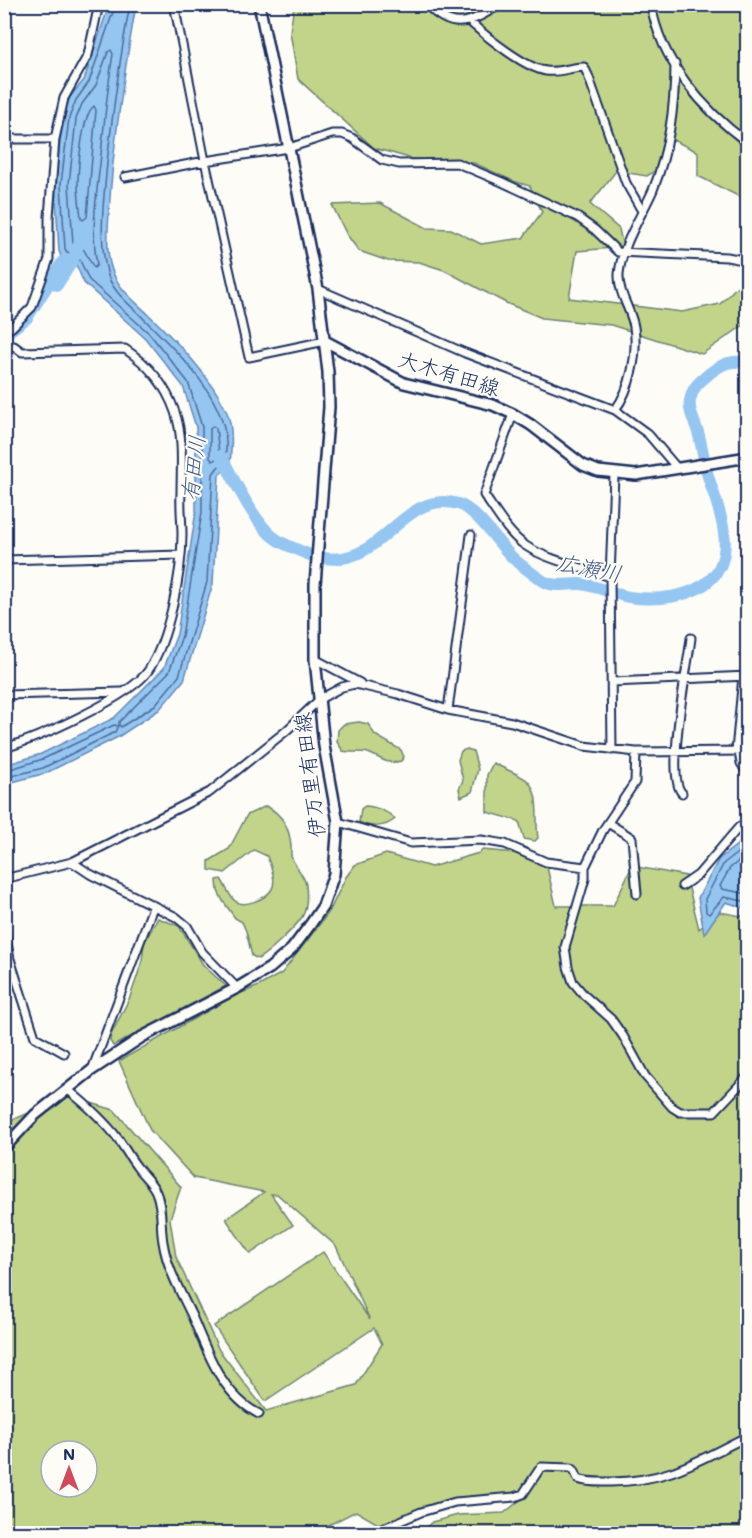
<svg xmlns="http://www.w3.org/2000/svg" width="752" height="1538" font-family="Mali,'Klee One',sans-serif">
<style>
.green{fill:#c1d48a;stroke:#6e8274;stroke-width:1.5;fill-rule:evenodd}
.water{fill:#95c5f1;stroke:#6489b6;stroke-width:1.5}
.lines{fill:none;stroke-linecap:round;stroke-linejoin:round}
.shore{stroke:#4c6b99;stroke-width:1.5}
.river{stroke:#95c5f1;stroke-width:12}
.minor-casing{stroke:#1b2f5e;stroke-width:11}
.secondary-casing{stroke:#1b2f5e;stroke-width:14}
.minor{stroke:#fdfcf7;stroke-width:7}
.secondary{stroke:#fdfcf7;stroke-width:9}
.labels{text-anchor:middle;stroke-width:4.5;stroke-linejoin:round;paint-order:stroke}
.street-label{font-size:21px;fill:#1b2f5e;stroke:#fdfcf7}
.water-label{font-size:22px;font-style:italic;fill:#405c8a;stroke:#fdfcf7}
</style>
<rect width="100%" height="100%" fill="#fdfcf7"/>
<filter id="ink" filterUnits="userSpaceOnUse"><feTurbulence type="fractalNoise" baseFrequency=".0167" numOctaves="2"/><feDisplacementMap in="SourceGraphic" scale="12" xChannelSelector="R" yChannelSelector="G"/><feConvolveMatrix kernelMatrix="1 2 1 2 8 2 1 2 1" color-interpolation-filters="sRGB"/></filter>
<g filter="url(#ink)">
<path class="green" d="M294 5H747L748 188 742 198 698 176V152L673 140 658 169 647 176 616 171 590 204 619 229 623 247 577 251 569 298 682 312 720 304 747 276V325H744L702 354 611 325 542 318 506 303 444 270 419 262 388 261 359 251 347 235 332 205 380 203 427 228 451 229 481 244 523 238 542 212 530 186 513 181 474 163 413 159 374 148 298 79 290 32Z
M359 722 368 724 375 735 401 750 404 757 401 761C385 765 382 758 368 753 361 751 351 753 343 751L337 742 338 730 344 724Z
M467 749 473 751 478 769 472 792 461 797 459 789 463 780 458 760 461 751Z
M493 763C502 768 522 775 528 781 541 795 535 821 538 838L535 841 524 839 519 821 487 812V775Z
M266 806C282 814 290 828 291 847 291 848 291 855 291 856 294 866 304 874 306 885 307 895 307 909 302 917 296 927 268 953 258 959L252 956 246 931 242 922 235 918 223 901 218 891 217 880 221 879C225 885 229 895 234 900 243 909 266 899 272 889 277 880 270 865 267 856L254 850 225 873 209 870V861L229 849 247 815Z
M365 806C374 806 389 812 395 819 385 828 370 828 359 822L361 809Z
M482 850 527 854 547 867 556 906H613L632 866 686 876 699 929 720 912 747 917V1533H420L432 1522 458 1515 504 1513 519 1501 456 1500 378 1524 356 1511 313 1533H5L4 1133 10 1121 68 1096 114 1110 181 1187 170 1219 176 1257 219 1350 266 1411 356 1385 382 1344 374 1328 265 1401 214 1326 323 1252 370 1320 336 1246 277 1194H271L293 1225 250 1254 226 1219 264 1192 194 1178 150 1130 119 1061 234 996 259 986 282 973 329 912 346 877 355 865 386 854 431 867 479 853ZM51 1451H87V1487H51Z
M158 918 179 926 204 966 226 986 113 1046 110 1041 111 1035 130 997 137 977 142 961 144 943Z"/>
<path class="water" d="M109 5H136C124 73 113 142 109 212 108 232 105 256 114 275 121 291 137 303 149 315 178 343 209 374 226 410 234 427 232 455 228 473L224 470 219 475 213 583 184 680 159 710 118 737 46 773 5 784V765L41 754 114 718 164 668 177 634 196 511V427L183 386 145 338 84 283 74 260 69 258 63 261 59 251 55 184 63 116 70 97 84 80Z
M747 837V909L726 902 704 934 698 898 719 859Z"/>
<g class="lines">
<path class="shore" d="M114 4 113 12 89 82 76 100 69 118 61 184 65 249 67 252 78 256 89 280 149 333 188 382 202 427V512L182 636 169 672 119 722V725L121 727 155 705 179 676 207 582 213 474 218 467 224 463C239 407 176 351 140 315 128 303 111 290 107 272 98 237 104 199 107 163 113 110 120 57 130 4
M111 50 113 54C107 90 104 127 100 164 96 197 91 232 97 265L94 268 84 250 73 244 69 184 76 119 82 104 96 85 108 52Z
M94 106 96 110 87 217 83 220 81 218C80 207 78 195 78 184 78 169 82 114 94 106Z
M213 426 216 428 219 453 217 458 213 461 210 458V429Z
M4 771 43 759 114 725 118 726 115 732 43 768 4 778
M748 845 724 863 705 899 706 912 709 914 724 897 748 902
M748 854 730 868 720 886 722 889 748 894"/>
<path class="river" d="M4 335 27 318 63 261 57 285 73 260 78 246
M221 456C234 479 248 510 266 530 275 541 287 545 300 551 380 587 395 487 458 504 476 509 497 542 510 555 515 561 538 578 545 582 555 588 570 583 581 584 597 586 613 594 629 597 655 601 691 598 711 579 739 551 717 506 708 476 704 461 702 446 698 432 695 423 688 410 690 401 693 385 699 383 710 373 722 364 732 359 748 363"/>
<defs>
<path id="minor" d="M174 4 205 161 249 357 325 341
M426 4C454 34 471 22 501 4
M651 4C660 61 703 110 748 143
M470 22C487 37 525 68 546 71 559 73 571 67 584 67L588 75 626 183 642 211
M4 139H55
M125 177 205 161 289 148 332 134H342L352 138 382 160 399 164 457 163 502 182 577 217 595 230 618 252 727 257 748 261
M318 289 465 353 615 410 648 434 677 468
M4 331 12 327 32 307 49 259V217L55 139 64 98 88 55 99 4
M4 348 14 346 22 352 125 349C148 364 166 386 175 412 184 438 181 467 181 493 180 507 182 521 182 535 182 571 169 640 148 671 130 697 37 739 4 748
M615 410C631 389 638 353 634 327 631 309 618 294 619 274 622 244 641 217 653 190 669 150 675 107 675 64
M513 414 484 495C496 512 509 535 526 546 547 560 585 568 610 577
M4 560 181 555
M315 659 360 683
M612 682 748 676
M4 695 122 692
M448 710 471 535
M612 750 610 577 614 475
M736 751 743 676
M636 752 635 782 603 830 585 867V879L565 947 568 967 573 982 584 995 611 1019 623 1036 645 1076 672 1107 680 1112H714L748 1076
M739 752 741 763 748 774
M682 793C665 777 688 665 691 638
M338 822 411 843 481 840 505 844 546 862 585 867
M608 823 632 838 637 894
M72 862 90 874 176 917 187 926 202 952 237 988
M4 879 72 862 210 792 286 731 320 699 342 687 355 684 398 694 448 710 512 722 584 746 636 752 748 751
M682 886 698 875 739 827 748 822
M4 927 10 959 35 1037 64 1053
M92 1070 153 907
M67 1089C87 1105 104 1120 119 1140 125 1149 130 1158 137 1167 143 1176 152 1182 156 1192 163 1208 160 1225 163 1242 167 1268 180 1291 191 1314 207 1350 221 1395 259 1414
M370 1534 421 1512 455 1502 515 1497 523 1494 541 1467 571 1468 574 1470 578 1479C589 1483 599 1482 611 1482 668 1481 695 1462 744 1438L748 1432"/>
<path id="secondary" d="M325 341 404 383 493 405 513 414 531 425 583 465 598 471 636 475 748 457
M4 1148 35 1115 92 1070 142 1037 237 988 270 968 292 949 310 925 323 906 334 874 338 822 324 746 315 659V584L329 407 328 372 318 289 259 4"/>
</defs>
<use href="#minor" class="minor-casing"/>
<use href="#secondary" class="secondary-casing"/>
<use href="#minor" class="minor"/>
<use href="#secondary" class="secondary"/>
</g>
</g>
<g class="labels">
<g class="street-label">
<text transform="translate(449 374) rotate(17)" y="7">大木有田線</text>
<text transform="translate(310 775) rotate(-97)" y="7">伊万里有田線</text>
</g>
<g class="water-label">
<text transform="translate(193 468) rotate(-83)" y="8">有田川</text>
<text transform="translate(589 568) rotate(11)" y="8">広瀬川</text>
</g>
</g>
<rect width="752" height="1538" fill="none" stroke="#fdfcf7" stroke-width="24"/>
<rect x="12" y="12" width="728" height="1514" fill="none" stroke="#1b2f5e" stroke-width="2" filter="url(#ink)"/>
<g transform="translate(69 1469)"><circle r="28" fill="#fdfcf7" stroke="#a3aaba" stroke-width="1.5"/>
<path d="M0-4.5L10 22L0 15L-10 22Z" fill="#d1495b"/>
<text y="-9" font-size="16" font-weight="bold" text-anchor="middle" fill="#1b2f5e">N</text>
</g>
</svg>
